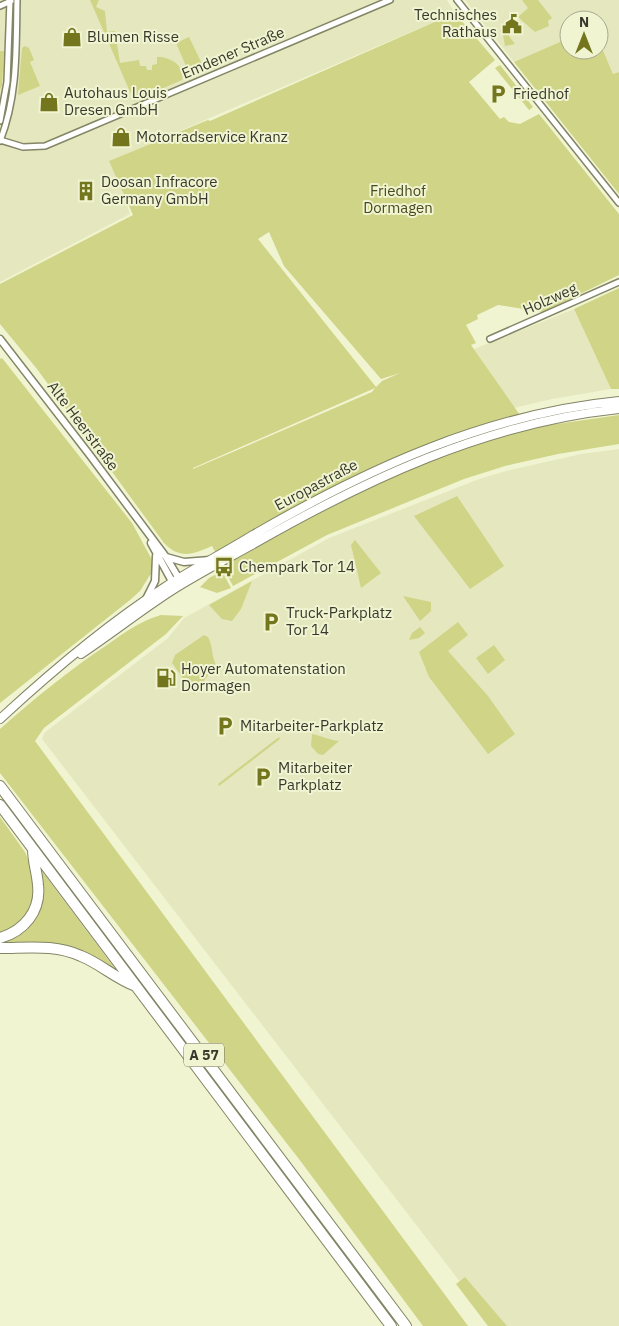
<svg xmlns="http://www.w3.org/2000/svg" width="619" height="1326" font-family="'IBM Plex Sans',sans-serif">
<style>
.built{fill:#e5e8bf}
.green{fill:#cfd486;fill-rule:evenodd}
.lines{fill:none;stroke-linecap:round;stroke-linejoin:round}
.minor-casing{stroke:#838566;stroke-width:8}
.tertiary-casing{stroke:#838566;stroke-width:9}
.secondary-casing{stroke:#838566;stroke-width:10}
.motorway-casing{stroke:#838566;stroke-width:12}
.minor{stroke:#fff;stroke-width:5}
.tertiary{stroke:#fff;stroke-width:6}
.secondary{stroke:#fff;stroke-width:8}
.motorway{stroke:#fff;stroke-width:10}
.labels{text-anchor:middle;stroke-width:4;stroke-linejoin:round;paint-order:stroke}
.shield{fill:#f1f4d1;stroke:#70715e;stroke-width:1}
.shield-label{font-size:14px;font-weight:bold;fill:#38392c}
.poi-label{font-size:15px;fill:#38392c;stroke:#f1f4d1;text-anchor:start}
.street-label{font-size:15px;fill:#38392c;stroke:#f1f4d1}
.park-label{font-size:15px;fill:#484a20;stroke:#f1f4d1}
</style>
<rect width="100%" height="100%" fill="#f1f4d1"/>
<path class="built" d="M0 0H447L455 13 112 160 130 214 0 282Z
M465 0H619V72L613 74 599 41V20H569V38L514 62Z
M574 309 611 389 552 399 514 408 474 349Z
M619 449V1326H494L42 739 44 733 168 638 184 618 329 538 479 479 506 471 581 454Z"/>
<path class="green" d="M90 0H99L96 7 105 11 107 32 115 31 120 63 139 60 140 66H146L147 70H152V65L157 64V57C169 56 186 66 182 80L134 101Z
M522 0H538L552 18 548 21 549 26 535 32 518 17 528 8Z
M455 13 495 60 469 82 500 119 504 117 509 122 520 124 539 114 619 214V275L543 312 498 305 477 315 478 319 466 325 476 343 471 345 529 428 619 415V444L558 454 505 466 464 479 327 535 233 586 212 546C194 554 180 560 164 543L37 369 0 324V284L133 215 109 161 208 120 210 121ZM269 232 284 266 381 379 400 373 382 381 376 387 258 239ZM375 388 372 392 193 469V468Z
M503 28 515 44 505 46 503 35 500 31Z
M189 37 205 70 193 76 189 73 176 43Z
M569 38V50H599V41L613 74 619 72V194L514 62Z
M25 46 29 48 34 60 30 62 40 86 18 95 22 48Z
M0 51H4L2 85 0 90Z
M500 65 533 107 529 110 495 68Z
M619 288V389H611L574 309Z
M2 358 132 523 151 558 153 574 150 575 140 591 130 600 0 703V359Z
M457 496 504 566 470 589 414 516Z
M355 540 381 573 361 588 351 545Z
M222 571 231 588 217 593 200 587 209 578Z
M252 581 241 609 232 621 222 619 209 605Z
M403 596 431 602V611L420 621Z
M161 615 183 616 166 634 44 728 35 741 468 1326H423L302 1163 0 773V729C34 699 69 670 107 645 124 633 140 621 161 615Z
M458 622 468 635 448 651 488 696 515 734 488 754 429 677 419 652Z
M420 627 425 633 419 638 409 640 412 633Z
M204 635 208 637C213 646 211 654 216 665L194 694 172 663 175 655Z
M494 645 505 660 488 674 476 658Z
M312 734C322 736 329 740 339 741L323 755 318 754 311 746Z
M279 737 280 739 219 786 218 784Z
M0 817 25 852 35 877 32 908 19 926 0 935Z
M38 866 119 974 82 952 0 944V941L32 921Z
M465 1277 507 1326H488L456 1284Z"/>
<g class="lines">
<defs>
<path id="minor" d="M457 0 619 203
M0 6 11 1
M0 121 7 82 10 0
M0 140 23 147 45 146 390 0
M0 141C18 96 16 48 17 0
M490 339 619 282"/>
<path id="tertiary" d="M0 339 89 454 166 557 181 582
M151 543 174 585
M166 557 184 562 210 560
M146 599 155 581 156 556"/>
<path id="secondary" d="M81 654C111 634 140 611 171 591 196 575 223 561 250 546 365 480 485 423 619 409
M0 719C52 671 106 625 165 587 194 568 224 553 253 535 367 469 486 414 619 401"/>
<path id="motorway" d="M0 786 406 1326
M0 805 391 1326
M0 938C24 931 41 911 38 885 37 872 33 862 33 849
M0 948C28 948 55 944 81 956 101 964 116 979 136 986"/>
</defs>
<use href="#minor" class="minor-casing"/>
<use href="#tertiary" class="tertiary-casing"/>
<use href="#secondary" class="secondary-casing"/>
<use href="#motorway" class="motorway-casing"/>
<use href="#minor" class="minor"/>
<use href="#tertiary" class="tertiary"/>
<use href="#secondary" class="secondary"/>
<use href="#motorway" class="motorway"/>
</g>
<defs>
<symbol id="civic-bare" viewBox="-9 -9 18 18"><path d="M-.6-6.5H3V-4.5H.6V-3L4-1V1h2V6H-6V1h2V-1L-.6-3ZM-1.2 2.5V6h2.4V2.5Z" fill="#73761d" stroke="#f1f4d1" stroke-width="2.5" paint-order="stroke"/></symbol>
<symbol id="shop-bare" viewBox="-9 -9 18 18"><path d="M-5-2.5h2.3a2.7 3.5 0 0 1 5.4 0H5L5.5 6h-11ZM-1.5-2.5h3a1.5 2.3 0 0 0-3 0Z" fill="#73761d" stroke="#f1f4d1" stroke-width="2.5" paint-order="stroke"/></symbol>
<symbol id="parking-bare" viewBox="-9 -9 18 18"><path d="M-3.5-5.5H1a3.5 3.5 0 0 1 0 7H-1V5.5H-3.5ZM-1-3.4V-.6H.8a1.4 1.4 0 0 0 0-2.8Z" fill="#73761d" stroke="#f1f4d1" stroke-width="2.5" paint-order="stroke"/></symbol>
<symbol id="building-bare" viewBox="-9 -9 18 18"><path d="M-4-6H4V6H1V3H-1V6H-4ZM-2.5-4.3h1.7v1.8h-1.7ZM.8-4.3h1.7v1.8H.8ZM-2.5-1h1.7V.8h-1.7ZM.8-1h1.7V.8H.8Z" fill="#73761d" stroke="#f1f4d1" stroke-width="2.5" paint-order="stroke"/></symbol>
<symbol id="bus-bare" viewBox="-9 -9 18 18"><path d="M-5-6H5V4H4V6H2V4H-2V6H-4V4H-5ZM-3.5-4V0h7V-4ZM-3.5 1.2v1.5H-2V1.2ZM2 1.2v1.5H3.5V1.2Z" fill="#73761d" stroke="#f1f4d1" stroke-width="2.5" paint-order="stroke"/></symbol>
<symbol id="fuel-bare" viewBox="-9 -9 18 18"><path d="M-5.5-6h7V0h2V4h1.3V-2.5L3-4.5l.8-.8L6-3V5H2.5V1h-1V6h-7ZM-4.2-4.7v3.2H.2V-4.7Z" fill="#73761d" stroke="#f1f4d1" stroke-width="2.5" paint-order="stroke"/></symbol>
</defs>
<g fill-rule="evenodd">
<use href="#civic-bare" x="498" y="10" width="28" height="28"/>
<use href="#shop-bare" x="58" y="23" width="28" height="28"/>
<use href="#parking-bare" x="484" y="80" width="28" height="28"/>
<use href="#shop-bare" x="35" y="88" width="28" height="28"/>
<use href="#shop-bare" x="107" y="123" width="28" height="28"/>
<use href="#building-bare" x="72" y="177" width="28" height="28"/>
<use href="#bus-bare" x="210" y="553" width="28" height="28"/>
<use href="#parking-bare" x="257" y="608" width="28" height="28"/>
<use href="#fuel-bare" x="152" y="664" width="28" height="28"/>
<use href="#parking-bare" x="211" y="712" width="28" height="28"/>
<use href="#parking-bare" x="249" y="763" width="28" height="28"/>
</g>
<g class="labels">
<rect class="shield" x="184" y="1043.5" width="40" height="23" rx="4"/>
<g class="shield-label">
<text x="204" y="1060">A 57</text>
</g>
<g class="poi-label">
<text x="497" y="20" text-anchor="end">Technisches<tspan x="497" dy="17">Rathaus</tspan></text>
<text x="87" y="42">Blumen Risse</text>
<text x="64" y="98">Autohaus Louis<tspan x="64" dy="17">Dresen GmbH</tspan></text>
<text x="513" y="99">Friedhof</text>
<text x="136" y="142">Motorradservice Kranz</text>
<text x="101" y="187">Doosan Infracore<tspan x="101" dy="17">Germany GmbH</tspan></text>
<text x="239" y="572">Chempark Tor 14</text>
<text x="286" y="618">Truck-Parkplatz<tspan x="286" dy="17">Tor 14</tspan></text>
<text x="181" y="674">Hoyer Automatenstation<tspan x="181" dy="17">Dormagen</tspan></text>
<text x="240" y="731">Mitarbeiter-Parkplatz</text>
<text x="278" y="773">Mitarbeiter<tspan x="278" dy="17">Parkplatz</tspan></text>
</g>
<g class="street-label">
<text transform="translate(233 53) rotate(-23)" y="5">Emdener Straße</text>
<text transform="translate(550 299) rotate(-24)" y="5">Holzweg</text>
<text transform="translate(83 426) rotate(53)" y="5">Alte Heerstraße</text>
<text transform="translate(316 485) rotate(-28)" y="5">Europastraße</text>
</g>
<g class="park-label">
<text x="398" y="196">Friedhof<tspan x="398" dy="17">Dormagen</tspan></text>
</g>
</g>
<g transform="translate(584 35)"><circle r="24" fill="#f1f4d1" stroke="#a7a98f"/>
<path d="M0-4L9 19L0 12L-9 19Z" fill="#73761d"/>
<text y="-8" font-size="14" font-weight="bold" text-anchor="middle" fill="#38392c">N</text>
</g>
</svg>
